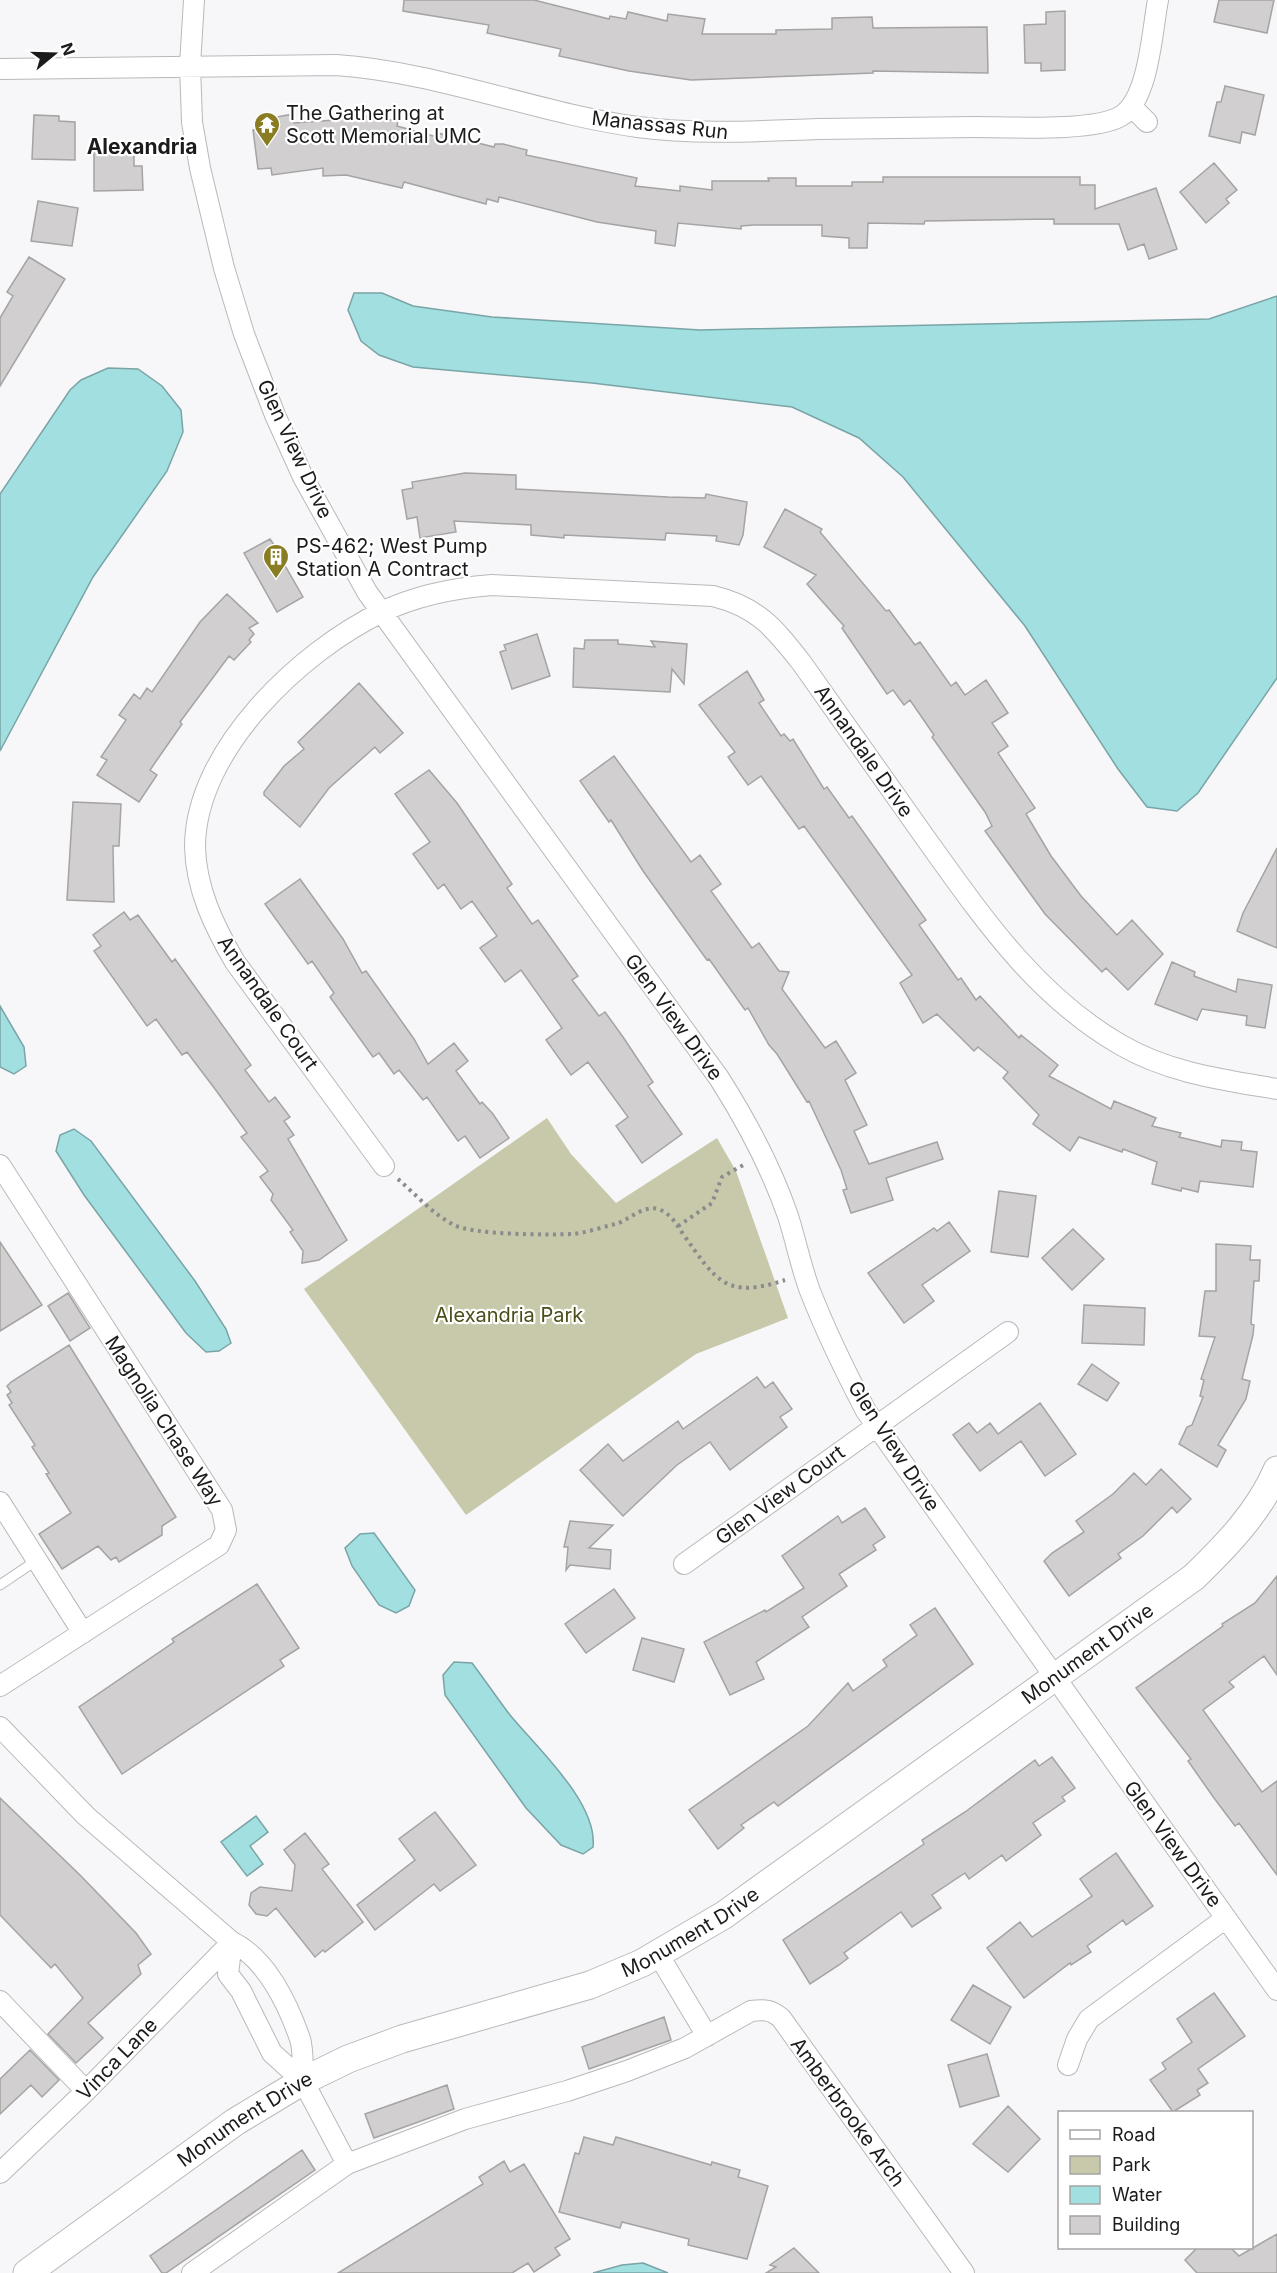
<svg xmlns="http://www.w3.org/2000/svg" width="1277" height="2273" font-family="Inter,sans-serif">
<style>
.green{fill:#c7c9aa}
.water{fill:#a2dfe1;stroke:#7aa4a6;stroke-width:1.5}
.building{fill:#d1cfcf;stroke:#a5a3a3;stroke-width:1.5}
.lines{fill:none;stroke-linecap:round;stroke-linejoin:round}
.lane-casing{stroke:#b9b9bb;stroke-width:11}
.street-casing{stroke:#b9b9bb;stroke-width:22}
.secondary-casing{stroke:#b9b9bb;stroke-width:29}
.path{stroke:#8b8b8c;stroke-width:4;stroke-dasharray:3 4.5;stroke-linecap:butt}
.lane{stroke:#fff;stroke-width:9}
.street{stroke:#fff;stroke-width:20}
.secondary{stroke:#fff;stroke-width:27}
.labels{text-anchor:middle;stroke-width:4.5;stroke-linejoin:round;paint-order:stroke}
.poi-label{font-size:20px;fill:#1b1b1c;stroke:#fff;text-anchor:start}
.street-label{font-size:20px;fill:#1b1b1c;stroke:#fff}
.park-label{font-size:20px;fill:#4c4d18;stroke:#fff}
.neighbourhood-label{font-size:21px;font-weight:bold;fill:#1b1b1c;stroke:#fff}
</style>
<rect width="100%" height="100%" fill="#f7f7f9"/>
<path class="green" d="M547 1118 571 1154 616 1203 717 1138 736 1171 788 1318 696 1354 466 1515 304 1289Z"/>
<path class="water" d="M354 293H382L413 306 492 317 700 330 1209 319 1277 296V678L1198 793 1177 811 1147 807 1118 769 1025 626 903 477 859 438 792 407 592 383 413 367 379 355 361 341 348 310Z
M108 368 138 369 162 386 181 410 183 432 167 471 93 577 0 751V494L70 390 81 380Z
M0 1006 24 1047 26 1066 14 1074 0 1067Z
M74 1129 91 1141 195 1281 226 1329 231 1343 219 1351 206 1352 186 1333 84 1195 56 1151 60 1135Z
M374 1533 415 1590 409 1606 396 1613 379 1605 352 1566 345 1548 360 1534Z
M454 1662 472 1663C485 1680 497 1698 510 1715 537 1748 598 1803 593 1847L583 1854 561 1845 526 1808 445 1695 443 1675Z
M256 1816 268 1832 250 1846 263 1864 247 1876 221 1842Z
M643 2263 668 2273H593L622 2265Z"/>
<path class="building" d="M404 0H534L609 19 610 16 626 19 628 12 667 21 668 14 705 19 702 34H776V30L832 29V18L872 17 873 28 987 27 988 73 873 71V73L691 80 629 71 559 56 561 49 487 33 489 25 403 11Z
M1219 0H1274L1267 33 1214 22Z
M1065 11V70L1041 71V63H1025L1024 25 1046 24V12Z
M1225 86 1264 95 1255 135 1242 132 1240 143 1209 136 1217 102H1221Z
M293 114 294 123 335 120V115L350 114 398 121 397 126 437 137 438 133 494 147 495 144H503L527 150 526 155 637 178 635 186 680 191V186L712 190V181H769L768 178H796V186H852V182H883V177H1080V185H1095V209L1156 188 1177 249 1149 259 1144 244 1128 250 1119 224H1054V219L925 221 924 224 868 223 867 248H849V238L822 236V225H754L741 226V229L678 223 675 246 655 243 656 231 597 222 499 197 498 202 487 199 486 204 404 182 402 188 346 175 323 176V168L272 175 271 168 258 169 253 130 262 129 261 120Z
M34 115 59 116V121L75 122V160L32 159Z
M134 148V166H142L143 190 94 191V149Z
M1214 163 1237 190 1226 199 1229 203 1206 223 1180 192Z
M38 201 78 208 72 246 31 241Z
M29 257 65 279 0 386V318L13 296 7 292Z
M465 473 516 475V489L668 497 705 498 706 494 747 502 743 535 739 545 716 541 717 536 666 533 665 540 564 535V538L531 535V525L454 521 456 532 420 538 417 517 407 519 402 490 413 488 412 482Z
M785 509 822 529 820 532 886 611 889 610 915 645 920 642 951 686 956 682 965 695 986 680 1008 713 992 723 1008 746 998 753 1035 808 1026 814 1051 856 1081 896 1117 935 1132 920 1163 954 1128 990 1106 968 1102 972 1045 914 985 831 992 826 985 812 932 737 934 735 910 700 904 705 893 690 887 694 842 628 844 626 807 584 816 575 764 547Z
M270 539 285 561 283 562 303 597 277 612 244 553Z
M227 594 258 623 249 628 254 634 249 640 251 642 234 660 229 656 180 722 182 724 150 770 157 775 139 802 97 775 107 760 101 757 126 720 119 715 134 694 140 699 147 688 152 692 200 622Z
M537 634 550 676 512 689 500 652 506 650 504 645Z
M585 640H618V644L655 647 651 641 687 644 684 684 672 669 670 692 573 687 574 648 584 649Z
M747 671 764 700 759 703 781 736 784 734 790 741 793 739 824 789 827 787 849 818 852 816 926 920 919 925 958 980 961 978 976 1000 980 996 1019 1038 1021 1035 1058 1065 1049 1076 1111 1109 1114 1101 1156 1118 1152 1126 1181 1133 1179 1137 1221 1147 1222 1140 1242 1142 1241 1150 1257 1152 1253 1187 1200 1181 1198 1192 1182 1188 1181 1191 1152 1184 1157 1162 1123 1149 1122 1152 1079 1137 1070 1151 1033 1124 1039 1115 1003 1078 1008 1072 978 1047 974 1051 937 1014 923 1023 900 983 912 975 804 826 799 829 761 776 748 785 728 757 735 752 699 705Z
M359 683 403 733 380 753 375 747 329 788 300 827 264 795V792L284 766 304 749 298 742Z
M614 756 691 862 700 855 721 884 711 891 752 948 759 943 779 971 789 972 782 989 825 1048 836 1041 856 1073 845 1080 867 1125 854 1131 869 1164 937 1142 943 1159 886 1178 893 1200 851 1213 843 1190 847 1189 841 1170 809 1101 807 1102 777 1054 769 1045 748 1008 745 1010 709 959 707 960 643 871 611 820 609 822 580 781Z
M429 770 457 803 512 884 507 888 532 924 538 920 578 976 572 980 599 1016 605 1012 623 1037 653 1082 648 1086 682 1134 642 1163 616 1126 628 1117 588 1062 571 1075 546 1040 562 1028 521 970 505 982 480 948 497 936 472 901 461 909 444 884 438 889 413 854 430 842 395 794Z
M73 802 121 804 119 846H113L114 902 67 900Z
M1277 848V948L1237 931 1243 913Z
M300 879 343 939 362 973 366 971 414 1039 428 1064 454 1043 468 1061 456 1071 480 1104 482 1102 493 1114 509 1138 480 1158 465 1136 458 1141 427 1097 423 1100 399 1070 394 1074 379 1053 373 1057 330 997 334 993 312 961 308 964 265 904Z
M124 912 130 920 138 915 172 962 175 959 251 1065 245 1070 269 1102 275 1097 290 1117 284 1121 294 1135 288 1139 347 1240 319 1260 302 1263 303 1251 290 1232 293 1230 271 1200 273 1194 260 1177 268 1171 241 1137 247 1133 215 1089 187 1052 182 1055 156 1019 147 1026 94 951 101 946 93 935Z
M1172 962 1195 972 1194 976 1236 992 1238 979 1272 985 1265 1028 1246 1025 1247 1016 1202 1009 1197 1020 1155 1004Z
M999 1191 1036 1196 1028 1257 991 1252Z
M949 1222 970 1251 922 1285 934 1301 904 1323 868 1273 934 1228 937 1231Z
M1073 1229 1104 1259 1072 1290 1042 1258Z
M0 1242 42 1305 0 1331Z
M1216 1244 1251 1246 1250 1260H1260L1259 1281H1254L1251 1324 1254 1325 1253 1335 1242 1379 1250 1381 1246 1399 1218 1445 1226 1450 1217 1467 1179 1444 1187 1427 1192 1425 1203 1397 1200 1396 1204 1380 1201 1379 1215 1337 1199 1336 1205 1291H1216Z
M68 1293 90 1328 70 1341 48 1306Z
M1084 1305 1145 1308 1144 1345 1082 1343Z
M69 1345 176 1517 162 1526V1535L119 1562 116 1557 111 1560 98 1546 62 1569 39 1534 71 1513 46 1474 49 1473 32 1447 35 1445 9 1405 12 1403 7 1395 11 1392 7 1386 11 1382Z
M1092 1364 1119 1383 1107 1401 1078 1384Z
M757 1377 765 1388 773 1382 792 1409 780 1417 787 1427 730 1470 710 1442 677 1465 623 1516 580 1470 608 1444 623 1461 678 1421 683 1429Z
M1040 1403 1076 1454 1045 1476 1021 1441 980 1471 953 1435 969 1423 977 1433 990 1423 998 1434Z
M1161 1469 1191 1499 1177 1513 1172 1507 1143 1536 1118 1554 1121 1558 1069 1596 1044 1561 1052 1553 1084 1532 1076 1521 1113 1494 1134 1473 1146 1485Z
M865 1508 885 1537 873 1545 876 1550 839 1574 847 1586 802 1617 809 1627 756 1662 764 1679 730 1695 704 1642 765 1610 766 1612 804 1588 782 1556 838 1516 842 1523Z
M570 1521 613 1525 589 1548 611 1550 610 1569 570 1565 566 1570 568 1547H564Z
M1277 1576V1675L1264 1656 1229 1682 1234 1687 1203 1710 1262 1792 1277 1781V1875L1239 1823 1235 1826 1214 1798 1188 1761 1191 1759 1136 1688 1223 1626 1222 1624 1255 1603Z
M257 1584 299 1648 280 1660 284 1666 122 1774 79 1707 174 1642 172 1639Z
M614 1589 635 1618 586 1653 565 1624Z
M935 1608 973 1664 778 1806 774 1802 741 1825 744 1828 718 1849 689 1810 808 1726 848 1683 853 1691 887 1666 883 1660 917 1635 910 1625Z
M642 1638 684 1649 674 1682 633 1670Z
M1052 1757 1075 1788 1062 1797 1065 1801 1033 1823 1041 1835 1006 1861 1002 1855 969 1879 965 1873 932 1895 941 1908 912 1927 901 1912 844 1953 848 1958 839 1965 810 1984 783 1940 924 1844 922 1840 965 1812 1035 1760 1039 1766Z
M0 1798 80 1875 136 1933 151 1954 138 1965 141 1974 88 2023 103 2038 76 2063 48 2034 83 1998 55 1964 51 1968 0 1915Z
M435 1812 476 1865 440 1891 434 1884 375 1930 357 1905 415 1860 399 1839Z
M305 1833 329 1864 322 1869 363 1922 325 1952 323 1950 315 1957 276 1908 267 1916 256 1914 249 1905 251 1893 260 1887 292 1891 295 1865 284 1850Z
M1116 1853 1153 1906 1126 1925 1123 1920 1087 1946 1091 1952 1071 1965 1070 1963 1024 1998 987 1948 1020 1922 1032 1937 1092 1896 1080 1879Z
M973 1985 1011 2007 990 2044 951 2020Z
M1214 1993 1245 2036 1198 2069 1208 2083 1197 2090 1200 2095 1173 2112 1150 2080 1166 2069 1162 2063 1192 2042 1177 2019Z
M664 2017 671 2040 589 2069 582 2047Z
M30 2050 59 2080 42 2097 31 2085 0 2114V2079Z
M987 2054 999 2096 960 2107 948 2065Z
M447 2085 454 2109 374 2138 365 2114Z
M1008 2106 1040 2139 1008 2172 973 2144Z
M584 2137 613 2145 616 2137 711 2165 712 2162 740 2170 738 2177 768 2186 747 2259 688 2245 689 2239 622 2222 620 2228 559 2212 575 2153 579 2154Z
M302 2150 315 2170 166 2273H162L150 2256Z
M504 2161 510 2172 524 2164 570 2239 555 2248 560 2255 534 2272 528 2263 512 2273H338L483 2184 479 2177Z
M1277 2234V2273H1197L1185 2260 1198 2247H1230L1239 2256Z
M794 2248 819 2273H766L776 2267 770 2265Z"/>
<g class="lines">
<defs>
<path id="lane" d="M0 1585 37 1560"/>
<path id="street" d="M194 0 190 65 192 122 200 168 224 268 244 334 275 415 303 477 367 592 719 1078C747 1122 771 1167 788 1216 796 1241 801 1267 810 1291 826 1332 845 1371 866 1411L1277 1990
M0 69 336 65C439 72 536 113 638 127 699 135 757 131 818 129 870 128 923 128 975 127 1008 127 1095 132 1121 116 1149 99 1152 31 1158 0
M1132 107 1147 122
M0 1165 222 1510 226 1530 219 1545 0 1686
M384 1166 235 962C214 926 196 889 195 847 195 750 301 651 382 612 417 595 454 588 492 585L713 596C758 607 774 628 801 662 842 720 883 778 924 836 981 915 1034 995 1121 1045 1169 1073 1224 1080 1277 1089
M0 1502 83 1633
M684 1564 1008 1332
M0 1727 86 1816 232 1942C266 1958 288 2004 300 2039 304 2051 302 2068 303 2081
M232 1942 228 1974 241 1991 272 2053 303 2081 347 2164
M658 1954 707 2036
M0 2001 86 2091
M1068 2065 1077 2039 1089 2019 1226 1918
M0 2173 86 2091 232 1942
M192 2273 347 2164 465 2119 567 2091 627 2071 685 2048 751 2011C765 2009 771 2010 781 2018L964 2273"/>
<g id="secondary">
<path id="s1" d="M27 2273 235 2122 303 2081 348 2059 402 2039 590 1985 642 1963 724 1915 1194 1577C1227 1545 1259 1512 1277 1470"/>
</g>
</defs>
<use href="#lane" class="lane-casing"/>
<use href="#street" class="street-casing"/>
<use href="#secondary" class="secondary-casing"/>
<path class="path" d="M398 1179C415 1194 434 1215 454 1225 473 1235 549 1235 572 1234 586 1233 602 1227 616 1224 629 1220 643 1205 658 1209 670 1213 676 1223 683 1234 716 1280 725 1300 785 1280
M678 1226 712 1203 722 1177 745 1164"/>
<use href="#lane" class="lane"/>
<use href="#street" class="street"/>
<use href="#secondary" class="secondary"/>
</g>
<defs>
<symbol id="temple-pin" viewBox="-11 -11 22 30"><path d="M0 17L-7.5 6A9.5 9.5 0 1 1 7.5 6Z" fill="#897c22" stroke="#fff"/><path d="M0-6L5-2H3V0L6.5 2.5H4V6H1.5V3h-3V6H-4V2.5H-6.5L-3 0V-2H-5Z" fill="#fff"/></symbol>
<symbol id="building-pin" viewBox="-11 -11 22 30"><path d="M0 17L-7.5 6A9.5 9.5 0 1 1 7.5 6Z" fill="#897c22" stroke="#fff"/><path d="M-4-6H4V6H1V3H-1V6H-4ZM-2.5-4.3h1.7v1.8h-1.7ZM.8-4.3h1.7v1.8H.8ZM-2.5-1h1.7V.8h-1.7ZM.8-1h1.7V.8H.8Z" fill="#fff"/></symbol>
</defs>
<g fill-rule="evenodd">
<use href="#temple-pin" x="252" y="110" width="30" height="40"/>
<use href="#building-pin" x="261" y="542" width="30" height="40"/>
</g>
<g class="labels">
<g class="poi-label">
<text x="286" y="120">The Gathering at<tspan x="286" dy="23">Scott Memorial UMC</tspan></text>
<text x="296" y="553">PS-462; West Pump<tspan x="296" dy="23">Station A Contract</tspan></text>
</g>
<g class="street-label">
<text transform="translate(660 125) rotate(6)" y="7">Manassas Run</text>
<text transform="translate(295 449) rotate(65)" y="7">Glen View Drive</text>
<text transform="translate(864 751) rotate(55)" y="7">Annandale Drive</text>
<text transform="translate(268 1003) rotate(55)" y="7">Annandale Court</text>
<text transform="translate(674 1017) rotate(54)" y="7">Glen View Drive</text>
<text transform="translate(164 1421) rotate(57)" y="7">Magnolia Chase Way</text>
<text transform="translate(894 1446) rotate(57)" y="7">Glen View Drive</text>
<text transform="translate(780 1495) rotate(-36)" y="7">Glen View Court</text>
<text dy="7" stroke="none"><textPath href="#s1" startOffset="1239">Monument Drive</textPath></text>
<text transform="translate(1173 1844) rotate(54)" y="7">Glen View Drive</text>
<text dy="7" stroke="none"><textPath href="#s1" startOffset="753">Monument Drive</textPath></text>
<text transform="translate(117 2059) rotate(-46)" y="7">Vinca Lane</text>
<text transform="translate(848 2112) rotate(54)" y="7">Amberbrooke Arch</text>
<text dy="7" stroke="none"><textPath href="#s1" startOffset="267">Monument Drive</textPath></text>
</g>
<g class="park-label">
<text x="509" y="1322">Alexandria Park</text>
</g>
<g class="neighbourhood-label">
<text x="142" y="154">Alexandria</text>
</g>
</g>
<rect x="1058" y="2111" width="195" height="138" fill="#ffffff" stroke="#a4a4a4" stroke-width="1.5"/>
<rect x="1070" y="2130" width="30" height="9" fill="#ffffff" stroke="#a4a4a4" stroke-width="1.5"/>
<text x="1112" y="2141" font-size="18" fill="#1b1b1c">Road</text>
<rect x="1070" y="2156" width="30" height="18" fill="#c7c9aa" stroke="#a4a4a4" stroke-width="1.5"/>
<text x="1112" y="2171" font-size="18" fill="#1b1b1c">Park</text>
<rect x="1070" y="2186" width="30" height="18" fill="#a2dfe1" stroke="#a4a4a4" stroke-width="1.5"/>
<text x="1112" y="2201" font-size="18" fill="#1b1b1c">Water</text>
<rect x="1070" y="2216" width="30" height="18" fill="#d1cfcf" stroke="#a4a4a4" stroke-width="1.5"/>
<text x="1112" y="2231" font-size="18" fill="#1b1b1c">Building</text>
<g transform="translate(54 54) rotate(71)" stroke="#ffffff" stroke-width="4.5" paint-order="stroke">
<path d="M0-4.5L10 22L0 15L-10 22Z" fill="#1b1b1c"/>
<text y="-9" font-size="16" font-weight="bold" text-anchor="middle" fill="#1b1b1c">N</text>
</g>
</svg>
